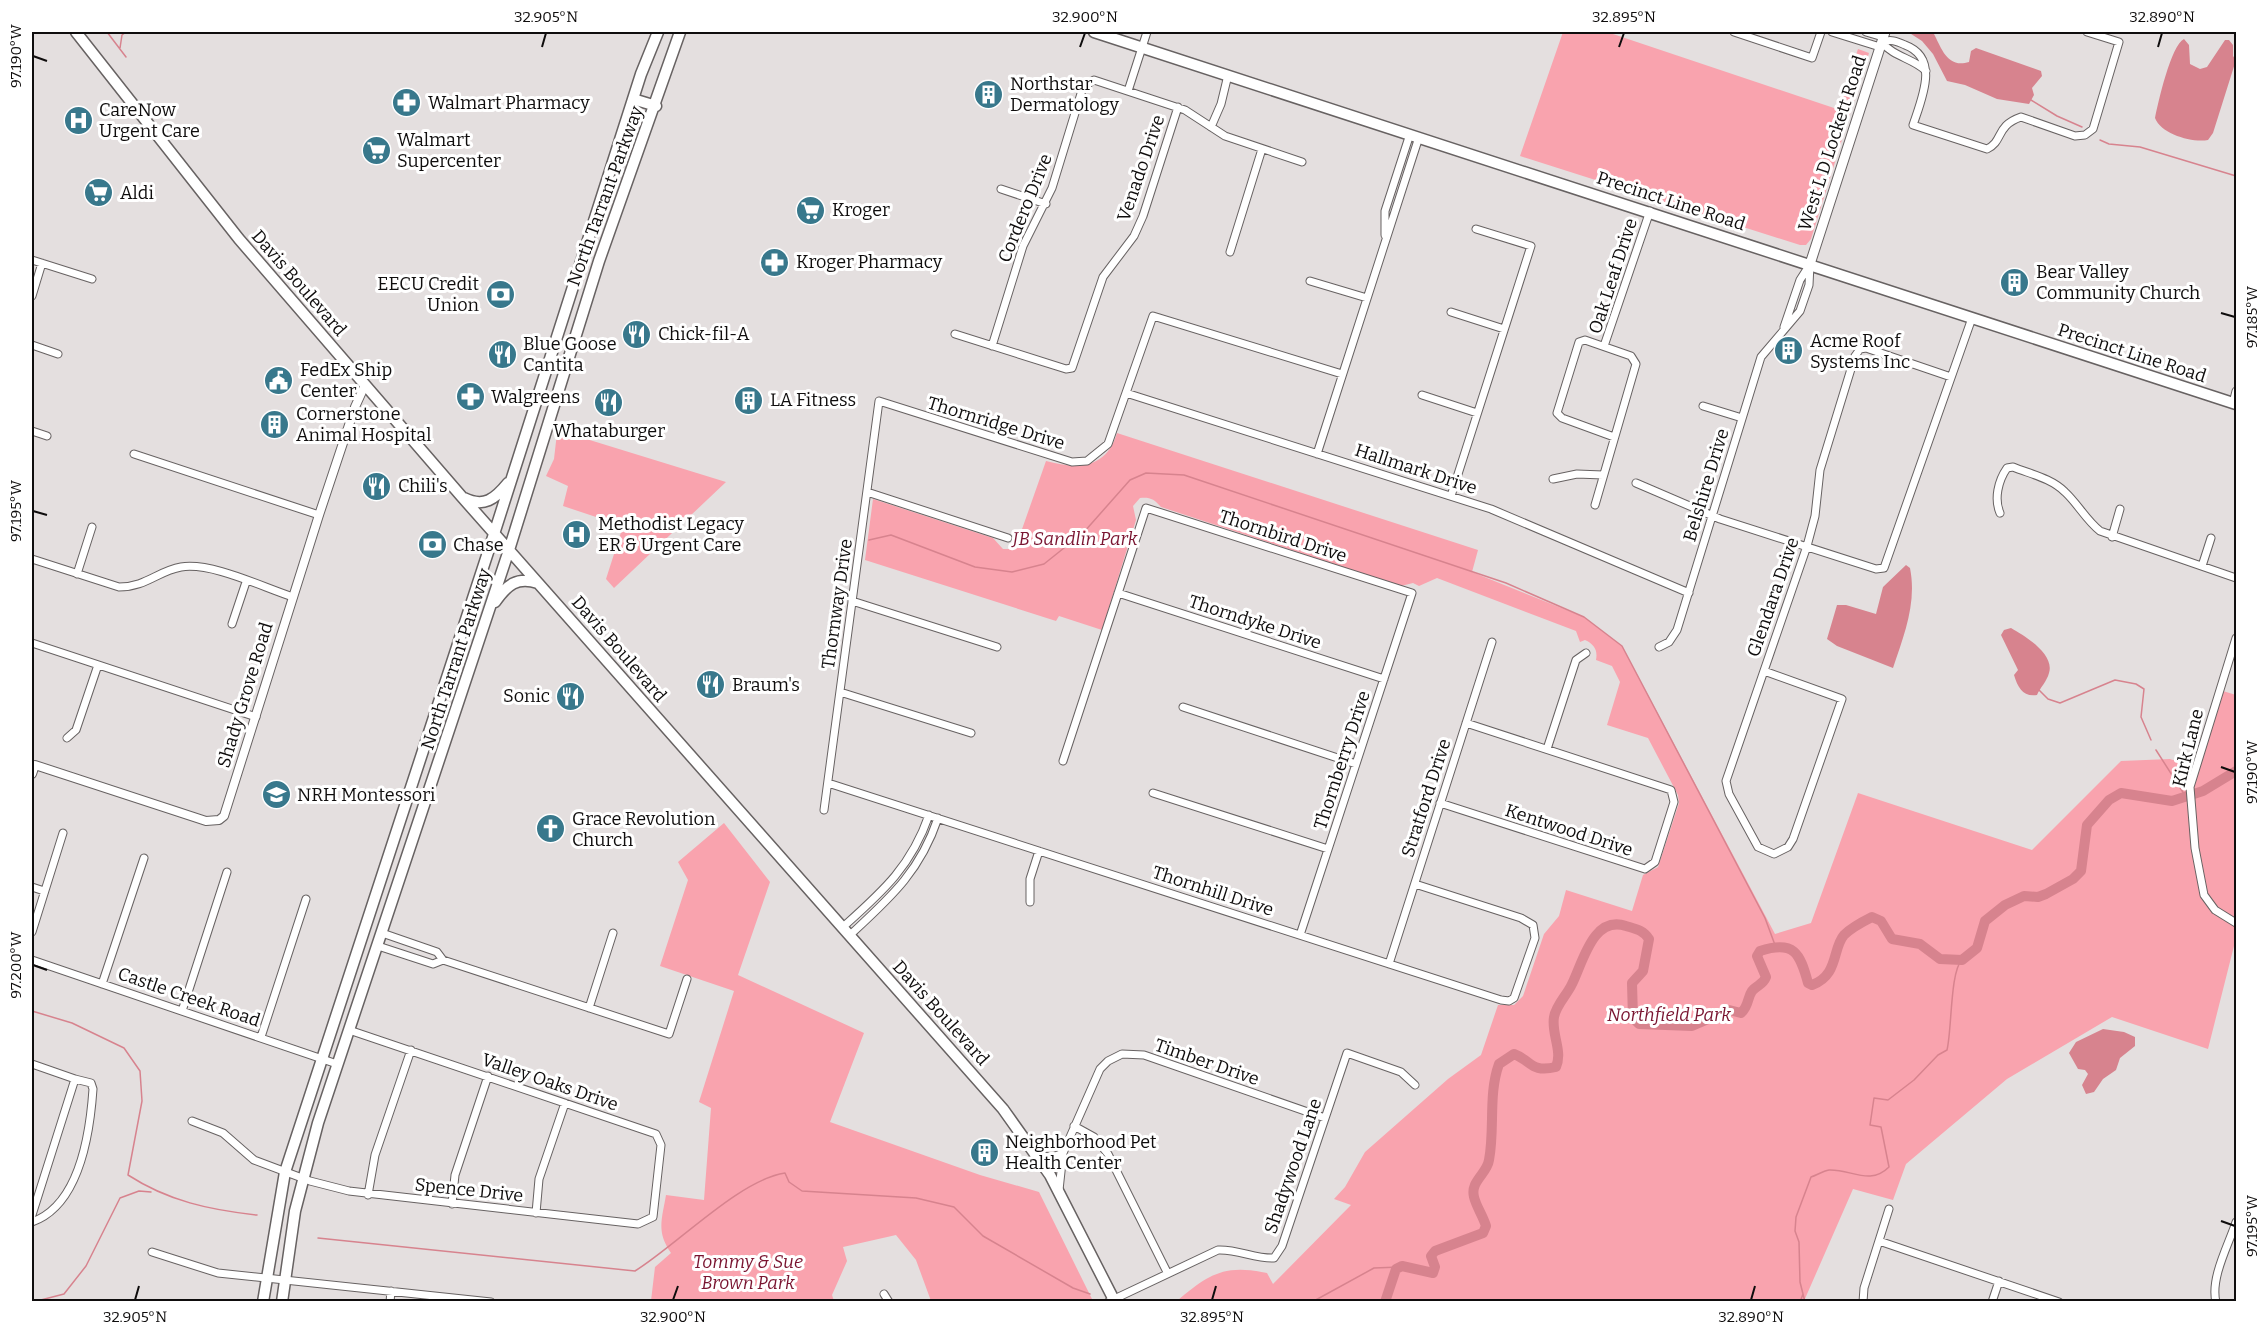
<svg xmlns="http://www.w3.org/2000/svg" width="2268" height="1333" font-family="Bitter,serif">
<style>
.green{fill:#f9a3ae}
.water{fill:#d7838e}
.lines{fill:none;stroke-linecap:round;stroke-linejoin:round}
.stream{stroke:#d7838e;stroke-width:1.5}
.river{stroke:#d7838e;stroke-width:10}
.minor-casing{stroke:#676262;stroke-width:9}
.tertiary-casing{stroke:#676262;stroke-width:10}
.secondary-casing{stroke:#676262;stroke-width:11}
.primary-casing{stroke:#676262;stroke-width:13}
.minor{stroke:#fff;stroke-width:7}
.tertiary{stroke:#fff;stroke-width:8}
.secondary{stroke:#fff;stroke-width:9}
.primary{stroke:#fff;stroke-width:10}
.ticks{fill:none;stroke:#0f0d0d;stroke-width:2}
.labels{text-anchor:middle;stroke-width:6;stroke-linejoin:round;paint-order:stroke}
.poi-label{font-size:18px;fill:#0f0d0d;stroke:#fff;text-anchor:start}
.street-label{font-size:18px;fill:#0f0d0d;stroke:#fff}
.park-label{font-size:18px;font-style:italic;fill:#791430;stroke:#fff}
.neatline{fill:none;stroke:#0f0d0d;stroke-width:2}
.ticks-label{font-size:15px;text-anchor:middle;fill:#0f0d0d}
</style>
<rect width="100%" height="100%" fill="#e4dfdf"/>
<path class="green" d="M1563 32H1607L1837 109 1858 49 1869 53 1811 239 1806 245H1800L1520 156Z
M557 433H567L726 482 614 588 606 579 623 526 563 506 568 486 546 476 554 459Z
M1117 433 1478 550 1472 572 1584 617 1622 646 1775 934 1811 923 1858 793 2032 850 2121 761 2170 759 2198 768 2223 691 2236 695V938L2208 1049 2112 1017 2007 1079 1906 1164 1893 1200 1853 1189 1804 1301H1177C1209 1274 1224 1264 1267 1273L1273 1284 1351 1205 1334 1199 1345 1187 1365 1152 1448 1079 1481 1055 1498 1005H1514L1523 996 1544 934 1559 916 1566 890 1632 911 1643 875 1658 867 1679 803 1678 795 1648 738 1607 725 1620 682 1612 666 1596 660C1598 650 1594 644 1585 640L1580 642 1576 631 1437 578 1419 586 1413 583 1401 586 1161 507C1154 499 1150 497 1140 498L1133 506 1136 520 1102 630 1059 616 1056 621 865 560 873 499 993 538 1003 549H1015L1046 461C1076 469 1106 470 1117 433Z
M724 823 770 882 738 975 864 1033 830 1122 980 1175 1039 1192 1092 1299 1088 1302 931 1301 916 1260 896 1235 843 1247 847 1261 832 1295 834 1301H651L655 1267 671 1253C656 1232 662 1219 666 1195L704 1200 711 1108 699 1102 734 991 660 966 688 880 678 862Z"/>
<path class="water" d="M1908 32 1934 34C1941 47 1947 69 1969 62L1971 51 1976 48 2041 71 2042 76 2032 88 2034 95 2029 104 1997 99 1965 85 1947 81 1933 54 1922 41Z
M2184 39 2189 45 2190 64 2200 69 2207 67 2225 40H2229L2233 45V56L2236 60 2213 133 2208 140C2192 143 2161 134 2155 118 2158 103 2171 45 2184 39Z
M1906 565 1910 568C1917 603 1904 635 1893 668L1837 646 1827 639 1837 605H1846L1876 614 1883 587Z
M2011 628C2025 636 2055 654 2049 673 2047 681 2040 688 2037 695 2023 697 2018 688 2014 675L2018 670 2001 635 2004 630Z
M2103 1029 2124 1032 2135 1037V1046L2120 1058 2116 1070 2103 1079 2094 1092 2086 1094 2082 1085 2088 1074 2085 1070 2078 1069 2069 1053 2076 1042Z"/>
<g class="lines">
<path class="stream" d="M107 32 126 57
M120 48 122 35 126 32
M2031 100 2057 116 2082 127
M2100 140 2109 144 2140 147 2236 176
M869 540 891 535 975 567 1012 572 1044 564 1084 532 1130 480 1146 473 1184 475 1506 583 1584 617 1622 646 1765 918 1775 945
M2039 690 2048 699 2060 703 2115 680 2136 684 2144 689 2141 717 2151 740
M2156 750 2186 797
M32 1011 72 1023 124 1048 140 1071 142 1101 128 1175C168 1201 210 1210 257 1215
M318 1238 635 1271C677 1245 739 1180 785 1173L789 1182 802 1191 916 1198 954 1207 983 1236 1073 1288 1090 1294
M33 1302 64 1294 86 1266 120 1198 139 1191 151 1192
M1312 1302 1374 1268 1400 1267
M1800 1302 1803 1294
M1805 1302 1800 1282 1799 1242 1795 1231 1796 1217 1811 1177C1817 1175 1823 1171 1829 1170 1851 1169 1870 1186 1889 1167L1881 1127 1870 1125 1874 1098 1888 1100 1914 1080 1938 1055 1947 1050C1952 1030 1950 971 1962 960"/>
<path class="river" d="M1385 1302 1396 1269 1402 1266 1433 1273 1435 1267 1431 1256 1435 1251 1483 1233 1486 1226C1483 1216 1476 1206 1474 1197 1470 1181 1487 1174 1489 1160 1495 1129 1488 1094 1499 1064L1514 1054C1532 1061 1531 1073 1556 1067 1563 1051 1551 1034 1554 1017 1556 1005 1567 995 1572 984 1583 962 1593 915 1626 926 1636 929 1643 930 1649 939L1643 971 1632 983 1633 1018 1639 1024 1692 1026 1729 1010 1741 1013C1749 1006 1747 998 1752 991 1757 985 1763 985 1766 977L1757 956 1760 951C1794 940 1800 953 1808 983L1812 985C1839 975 1832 949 1844 935 1850 929 1864 921 1872 917L1881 921 1892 939 1920 944 1940 959 1962 960 1977 948 1985 921 2005 905 2024 896 2038 897 2046 894 2073 879 2081 871 2087 825 2109 800 2121 793 2172 801 2203 791 2236 771"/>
<defs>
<path id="minor" d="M1734 32 1812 58 1821 32
M1832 32 1880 47
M1866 32 1883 37
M1926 71C1913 58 1893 57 1882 42 1891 39 1896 41 1905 45 1940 58 1922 98 1913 125L1987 149C2004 141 1995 126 2021 117L2075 136 2085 135 2093 129 2119 42 2087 32
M1128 91 1147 32
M1211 127 1221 104 1228 75
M1001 189 1046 204
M1385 235V211L1410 134
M1230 252 1262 149
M32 260 92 279
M1310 281 1367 298
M32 296 42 263
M1451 312 1504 329
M1784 327 1800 280 1809 266
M955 334 1066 369 1072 368 1103 277 1134 236 1143 216 1178 107
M32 345 58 354
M992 346 1023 246 1052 188 1083 87 1094 80 1185 110 1225 136 1302 162
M1604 346 1650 211
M1126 393 1491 509 1689 593
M1422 395 1477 413
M2233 403 2236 391
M1703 406 1742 418
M32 431 47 436
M134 454 319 515
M1317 454 1419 137
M1553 479 1577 474 1603 475
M1636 483 1720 519 1876 569 1884 568 1972 318
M867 492 1008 538
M1451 496 1531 246 1476 229
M1595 505 1636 364 1631 356 1585 340 1579 342 1557 413 1562 418 1614 437
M2000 513C1994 499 1998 481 2007 468L2013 467C2030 474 2051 478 2065 492 2078 504 2086 520 2100 531L2236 578
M2112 537 2120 509
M32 559 119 587C146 587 158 571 181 567 212 562 262 587 293 597
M2202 566 2211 538
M77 574 92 527
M1118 593 1384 679
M852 601 997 647
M232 624 246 582
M2236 638 2190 787 2195 848 2204 895 2215 910 2236 923
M32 643 256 717
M1659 647 1669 642 1677 630 1761 357 1800 311 1809 285 1810 264
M1764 671 1842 699 1793 839 1788 847 1774 854 1758 847 1729 794 1726 781 1807 546 1815 516 1820 470 1855 356 1860 349 1866 348 1951 377
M840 692 971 733
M1183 707 1356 764
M67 738 76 730 98 665
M1547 749 1576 660 1586 653
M1063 761 1146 508 1412 593 1300 935
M828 783 1501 1000 1509 1001 1514 998 1535 938 1533 925 1521 918 1415 884
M1153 793 1328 849
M1440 803 1645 869 1655 862 1674 802 1671 790 1665 788 1466 723
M824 810 879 401 1072 462 1087 461 1108 444 1153 316 1342 374
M32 887 44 891
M1030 902V879L1039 851
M843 927C882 892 911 867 929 815
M32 932 63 833
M382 933 437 952 443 960 669 1034 687 979
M850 935C890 898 920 872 938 818
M378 946 433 964 443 960
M32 960 337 1064
M1389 964 1492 642
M102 984 144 858
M589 1008 613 933
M182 1011 227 872
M261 1037 306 899
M32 1064 75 1079 32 1215
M192 1121 223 1133 254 1160 310 1181 349 1191 638 1224 653 1217 661 1145 656 1134 349 1030
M1074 1126 1094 1137 1108 1154 1167 1272
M1038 1156 1053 1157 1063 1153
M1059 1190 1063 1153 1100 1069 1108 1061 1122 1054 1144 1055 1325 1118
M368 1195 375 1155 411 1050
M452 1204 455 1175 488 1076
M536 1213 539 1179 565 1103
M32 1222C80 1205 90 1133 93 1089L91 1083 75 1079
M1879 1241 2059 1302
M152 1252 218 1273 491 1302
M884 1294 889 1302
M390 1302 391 1291
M1108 1302 1218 1250C1238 1249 1255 1259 1274 1258L1282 1246 1347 1053 1401 1072 1415 1085
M1863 1302 1864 1288 1889 1209
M1992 1302 1999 1281
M2216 1302C2210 1278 2229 1244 2236 1222"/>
<path id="tertiary" d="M32 774 35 765 206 821 219 820 224 816 319 515 355 407 365 385"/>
<path id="secondary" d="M1810 264 1885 32"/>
<path id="primary" d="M76 32 239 239 462 497 1003 1109 1050 1175 1115 1302
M1094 32 2236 404
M633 99 656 106
M464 498C484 508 495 499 508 483
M495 602C507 585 517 576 538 583
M263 1302 285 1172 494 534 641 74 658 32
M282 1302 295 1211 318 1123 509 550 599 261 680 32"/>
</defs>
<use href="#minor" class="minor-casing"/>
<use href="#tertiary" class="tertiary-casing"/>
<use href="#secondary" class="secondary-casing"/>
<use href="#primary" class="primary-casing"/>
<use href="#minor" class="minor"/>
<use href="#tertiary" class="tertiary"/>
<use href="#secondary" class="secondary"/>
<use href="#primary" class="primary"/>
</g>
<path class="ticks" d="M542 47 546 33M1080 47 1085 33M1619 47 1624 33M2158 47 2162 33M33 56 47 61M2221 313 2235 317M33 511 47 515M2221 767 2235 772M33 965 47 970M2221 1221 2235 1226M135 1300 139 1286M673 1300 678 1286M1212 1300 1216 1286M1751 1300 1755 1286"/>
<defs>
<symbol id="building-disc" viewBox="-11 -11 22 22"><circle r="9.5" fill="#38788c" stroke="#fff"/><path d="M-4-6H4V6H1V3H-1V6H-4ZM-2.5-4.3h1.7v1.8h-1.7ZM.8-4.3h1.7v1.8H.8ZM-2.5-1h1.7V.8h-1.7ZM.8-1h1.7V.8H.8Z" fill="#fff"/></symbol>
<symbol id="pharmacy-disc" viewBox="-11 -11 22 22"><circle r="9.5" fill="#38788c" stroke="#fff"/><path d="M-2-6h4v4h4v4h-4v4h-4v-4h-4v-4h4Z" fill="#fff"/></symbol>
<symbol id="hospital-disc" viewBox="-11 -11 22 22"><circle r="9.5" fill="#38788c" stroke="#fff"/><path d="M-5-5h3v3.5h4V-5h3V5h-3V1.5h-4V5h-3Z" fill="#fff"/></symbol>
<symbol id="supermarket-disc" viewBox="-11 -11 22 22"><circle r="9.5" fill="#38788c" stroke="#fff"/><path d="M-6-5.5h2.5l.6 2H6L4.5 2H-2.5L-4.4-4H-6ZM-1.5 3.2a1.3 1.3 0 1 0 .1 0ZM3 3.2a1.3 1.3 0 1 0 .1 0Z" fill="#fff"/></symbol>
<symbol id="bank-disc" viewBox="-11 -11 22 22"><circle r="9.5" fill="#38788c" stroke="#fff"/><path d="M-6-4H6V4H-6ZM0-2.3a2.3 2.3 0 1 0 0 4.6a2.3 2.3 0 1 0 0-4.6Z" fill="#fff"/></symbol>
<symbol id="restaurant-disc" viewBox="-11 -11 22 22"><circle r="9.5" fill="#38788c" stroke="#fff"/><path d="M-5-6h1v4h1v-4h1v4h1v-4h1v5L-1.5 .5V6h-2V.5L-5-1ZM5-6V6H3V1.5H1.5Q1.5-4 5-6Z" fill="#fff"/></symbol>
<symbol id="civic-disc" viewBox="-11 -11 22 22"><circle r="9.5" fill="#38788c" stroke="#fff"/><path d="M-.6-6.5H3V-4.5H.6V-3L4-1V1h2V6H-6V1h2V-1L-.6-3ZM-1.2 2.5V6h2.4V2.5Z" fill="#fff"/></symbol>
<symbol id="school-disc" viewBox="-11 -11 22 22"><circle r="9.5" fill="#38788c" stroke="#fff"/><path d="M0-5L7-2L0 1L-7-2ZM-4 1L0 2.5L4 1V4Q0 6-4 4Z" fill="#fff"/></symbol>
<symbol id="church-disc" viewBox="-11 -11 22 22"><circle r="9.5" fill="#38788c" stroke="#fff"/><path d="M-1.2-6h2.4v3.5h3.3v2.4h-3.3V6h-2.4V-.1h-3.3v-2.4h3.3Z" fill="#fff"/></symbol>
</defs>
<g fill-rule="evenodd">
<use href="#building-disc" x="972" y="78" width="33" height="33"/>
<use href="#pharmacy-disc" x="390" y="86" width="33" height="33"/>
<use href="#hospital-disc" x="62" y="104" width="33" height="33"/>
<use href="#supermarket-disc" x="360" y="134" width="33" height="33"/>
<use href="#supermarket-disc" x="82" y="176" width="33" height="33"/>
<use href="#supermarket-disc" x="794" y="194" width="33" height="33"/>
<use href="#pharmacy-disc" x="758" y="246" width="33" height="33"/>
<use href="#building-disc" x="1998" y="266" width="33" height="33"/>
<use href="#bank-disc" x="484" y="278" width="33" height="33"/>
<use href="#restaurant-disc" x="620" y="318" width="33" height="33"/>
<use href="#building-disc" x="1772" y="334" width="33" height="33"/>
<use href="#restaurant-disc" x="486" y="338" width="33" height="33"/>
<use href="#civic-disc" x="262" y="364" width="33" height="33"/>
<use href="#pharmacy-disc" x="454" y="380" width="33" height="33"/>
<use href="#building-disc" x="732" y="384" width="33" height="33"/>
<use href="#restaurant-disc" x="592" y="386" width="33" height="33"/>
<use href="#building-disc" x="258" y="408" width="33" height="33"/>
<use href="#restaurant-disc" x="360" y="470" width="33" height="33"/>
<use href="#hospital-disc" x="560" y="518" width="33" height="33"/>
<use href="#bank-disc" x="416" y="528" width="33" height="33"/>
<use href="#restaurant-disc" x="694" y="668" width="33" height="33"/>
<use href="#restaurant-disc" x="554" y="680" width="33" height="33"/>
<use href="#school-disc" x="260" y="778" width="33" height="33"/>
<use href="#church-disc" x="534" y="812" width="33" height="33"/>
<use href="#building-disc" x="968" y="1136" width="33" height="33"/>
</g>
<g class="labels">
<g class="poi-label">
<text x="1010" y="90">Northstar<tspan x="1010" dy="21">Dermatology</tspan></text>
<text x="428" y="109">Walmart Pharmacy</text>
<text x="99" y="116">CareNow<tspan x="99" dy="21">Urgent Care</tspan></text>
<text x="397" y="146">Walmart<tspan x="397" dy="21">Supercenter</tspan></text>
<text x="120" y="199">Aldi</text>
<text x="832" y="216">Kroger</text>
<text x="796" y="268">Kroger Pharmacy</text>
<text x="2036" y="278">Bear Valley<tspan x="2036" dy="21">Community Church</tspan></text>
<text x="479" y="290" text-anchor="end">EECU Credit<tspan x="479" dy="21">Union</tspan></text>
<text x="658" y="340">Chick-fil-A</text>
<text x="1810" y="347">Acme Roof<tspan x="1810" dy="21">Systems Inc</tspan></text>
<text x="523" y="350">Blue Goose<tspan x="523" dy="21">Cantita</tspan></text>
<text x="300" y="376">FedEx Ship<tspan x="300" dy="21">Center</tspan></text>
<text x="491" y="403">Walgreens</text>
<text x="770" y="406">LA Fitness</text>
<text x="296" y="420">Cornerstone<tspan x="296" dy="21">Animal Hospital</tspan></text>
<text x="609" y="437" text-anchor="middle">Whataburger</text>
<text x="398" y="492">Chili's</text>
<text x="598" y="530">Methodist Legacy<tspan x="598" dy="21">ER &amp; Urgent Care</tspan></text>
<text x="453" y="551">Chase</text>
<text x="732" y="691">Braum's</text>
<text x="550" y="702" text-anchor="end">Sonic</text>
<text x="297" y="801">NRH Montessori</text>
<text x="572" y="825">Grace Revolution<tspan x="572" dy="21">Church</tspan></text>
<text x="1005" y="1148">Neighborhood Pet<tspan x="1005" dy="21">Health Center</tspan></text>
</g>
<g class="street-label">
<text transform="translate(1832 143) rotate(-72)" y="6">West L D Lockett Road</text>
<text transform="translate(1141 168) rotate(-71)" y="6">Venado Drive</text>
<text transform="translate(605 196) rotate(-70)" y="6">North Tarrant Parkway</text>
<text transform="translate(1671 201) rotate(18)" y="6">Precinct Line Road</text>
<text transform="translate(1025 208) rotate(-68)" y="6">Cordero Drive</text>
<text transform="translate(1613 276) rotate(-72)" y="6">Oak Leaf Drive</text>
<text transform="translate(299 283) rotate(49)" y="6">Davis Boulevard</text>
<text transform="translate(2132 353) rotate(18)" y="6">Precinct Line Road</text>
<text transform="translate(996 423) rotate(17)" y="6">Thornridge Drive</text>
<text transform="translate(1416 469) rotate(18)" y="6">Hallmark Drive</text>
<text transform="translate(1706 485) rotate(-73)" y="6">Belshire Drive</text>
<text transform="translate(1283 536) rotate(18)" y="6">Thornbird Drive</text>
<text transform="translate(1773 597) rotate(-71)" y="6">Glendara Drive</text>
<text transform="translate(837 604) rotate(-82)" y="6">Thornway Drive</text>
<text transform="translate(1255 622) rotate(18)" y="6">Thorndyke Drive</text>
<text transform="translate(619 649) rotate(49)" y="6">Davis Boulevard</text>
<text transform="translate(456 659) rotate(-72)" y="6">North Tarrant Parkway</text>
<text transform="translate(245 695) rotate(-73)" y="6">Shady Grove Road</text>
<text transform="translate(2188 748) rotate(-76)" y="6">Kirk Lane</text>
<text transform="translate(1342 760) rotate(-72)" y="6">Thornberry Drive</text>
<text transform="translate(1426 798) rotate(-72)" y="6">Stratford Drive</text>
<text transform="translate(1569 830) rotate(18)" y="6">Kentwood Drive</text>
<text transform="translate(1213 891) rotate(18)" y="6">Thornhill Drive</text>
<text transform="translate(189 997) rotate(19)" y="6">Castle Creek Road</text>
<text transform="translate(941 1013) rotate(48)" y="6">Davis Boulevard</text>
<text transform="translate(1207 1062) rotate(19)" y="6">Timber Drive</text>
<text transform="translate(550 1082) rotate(19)" y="6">Valley Oaks Drive</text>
<text transform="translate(1293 1166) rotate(-71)" y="6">Shadywood Lane</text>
<text transform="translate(469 1190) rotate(6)" y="6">Spence Drive</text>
</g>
<g class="park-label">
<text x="1075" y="545">JB Sandlin Park</text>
<text x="1669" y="1021">Northfield Park</text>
<text x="748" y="1268">Tommy &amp; Sue<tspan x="748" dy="21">Brown Park</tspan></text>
</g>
</g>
<rect width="2268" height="1333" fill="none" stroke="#ffffff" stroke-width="66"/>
<rect x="33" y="33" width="2202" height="1267" class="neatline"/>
<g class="ticks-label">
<text x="546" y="22">32.905°N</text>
<text x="1085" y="22">32.900°N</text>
<text x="1624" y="22">32.895°N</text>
<text x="2162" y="22">32.890°N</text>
<text transform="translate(16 56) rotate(-90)" y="5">97.190°W</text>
<text transform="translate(2252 317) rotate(-90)" y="5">97.185°W</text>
<text transform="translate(16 511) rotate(-90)" y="5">97.195°W</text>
<text transform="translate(2252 772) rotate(-90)" y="5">97.190°W</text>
<text transform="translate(16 965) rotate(-90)" y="5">97.200°W</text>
<text transform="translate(2252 1226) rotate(-90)" y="5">97.195°W</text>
<text x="135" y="1322">32.905°N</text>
<text x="673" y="1322">32.900°N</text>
<text x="1212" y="1322">32.895°N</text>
<text x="1751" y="1322">32.890°N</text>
</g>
</svg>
